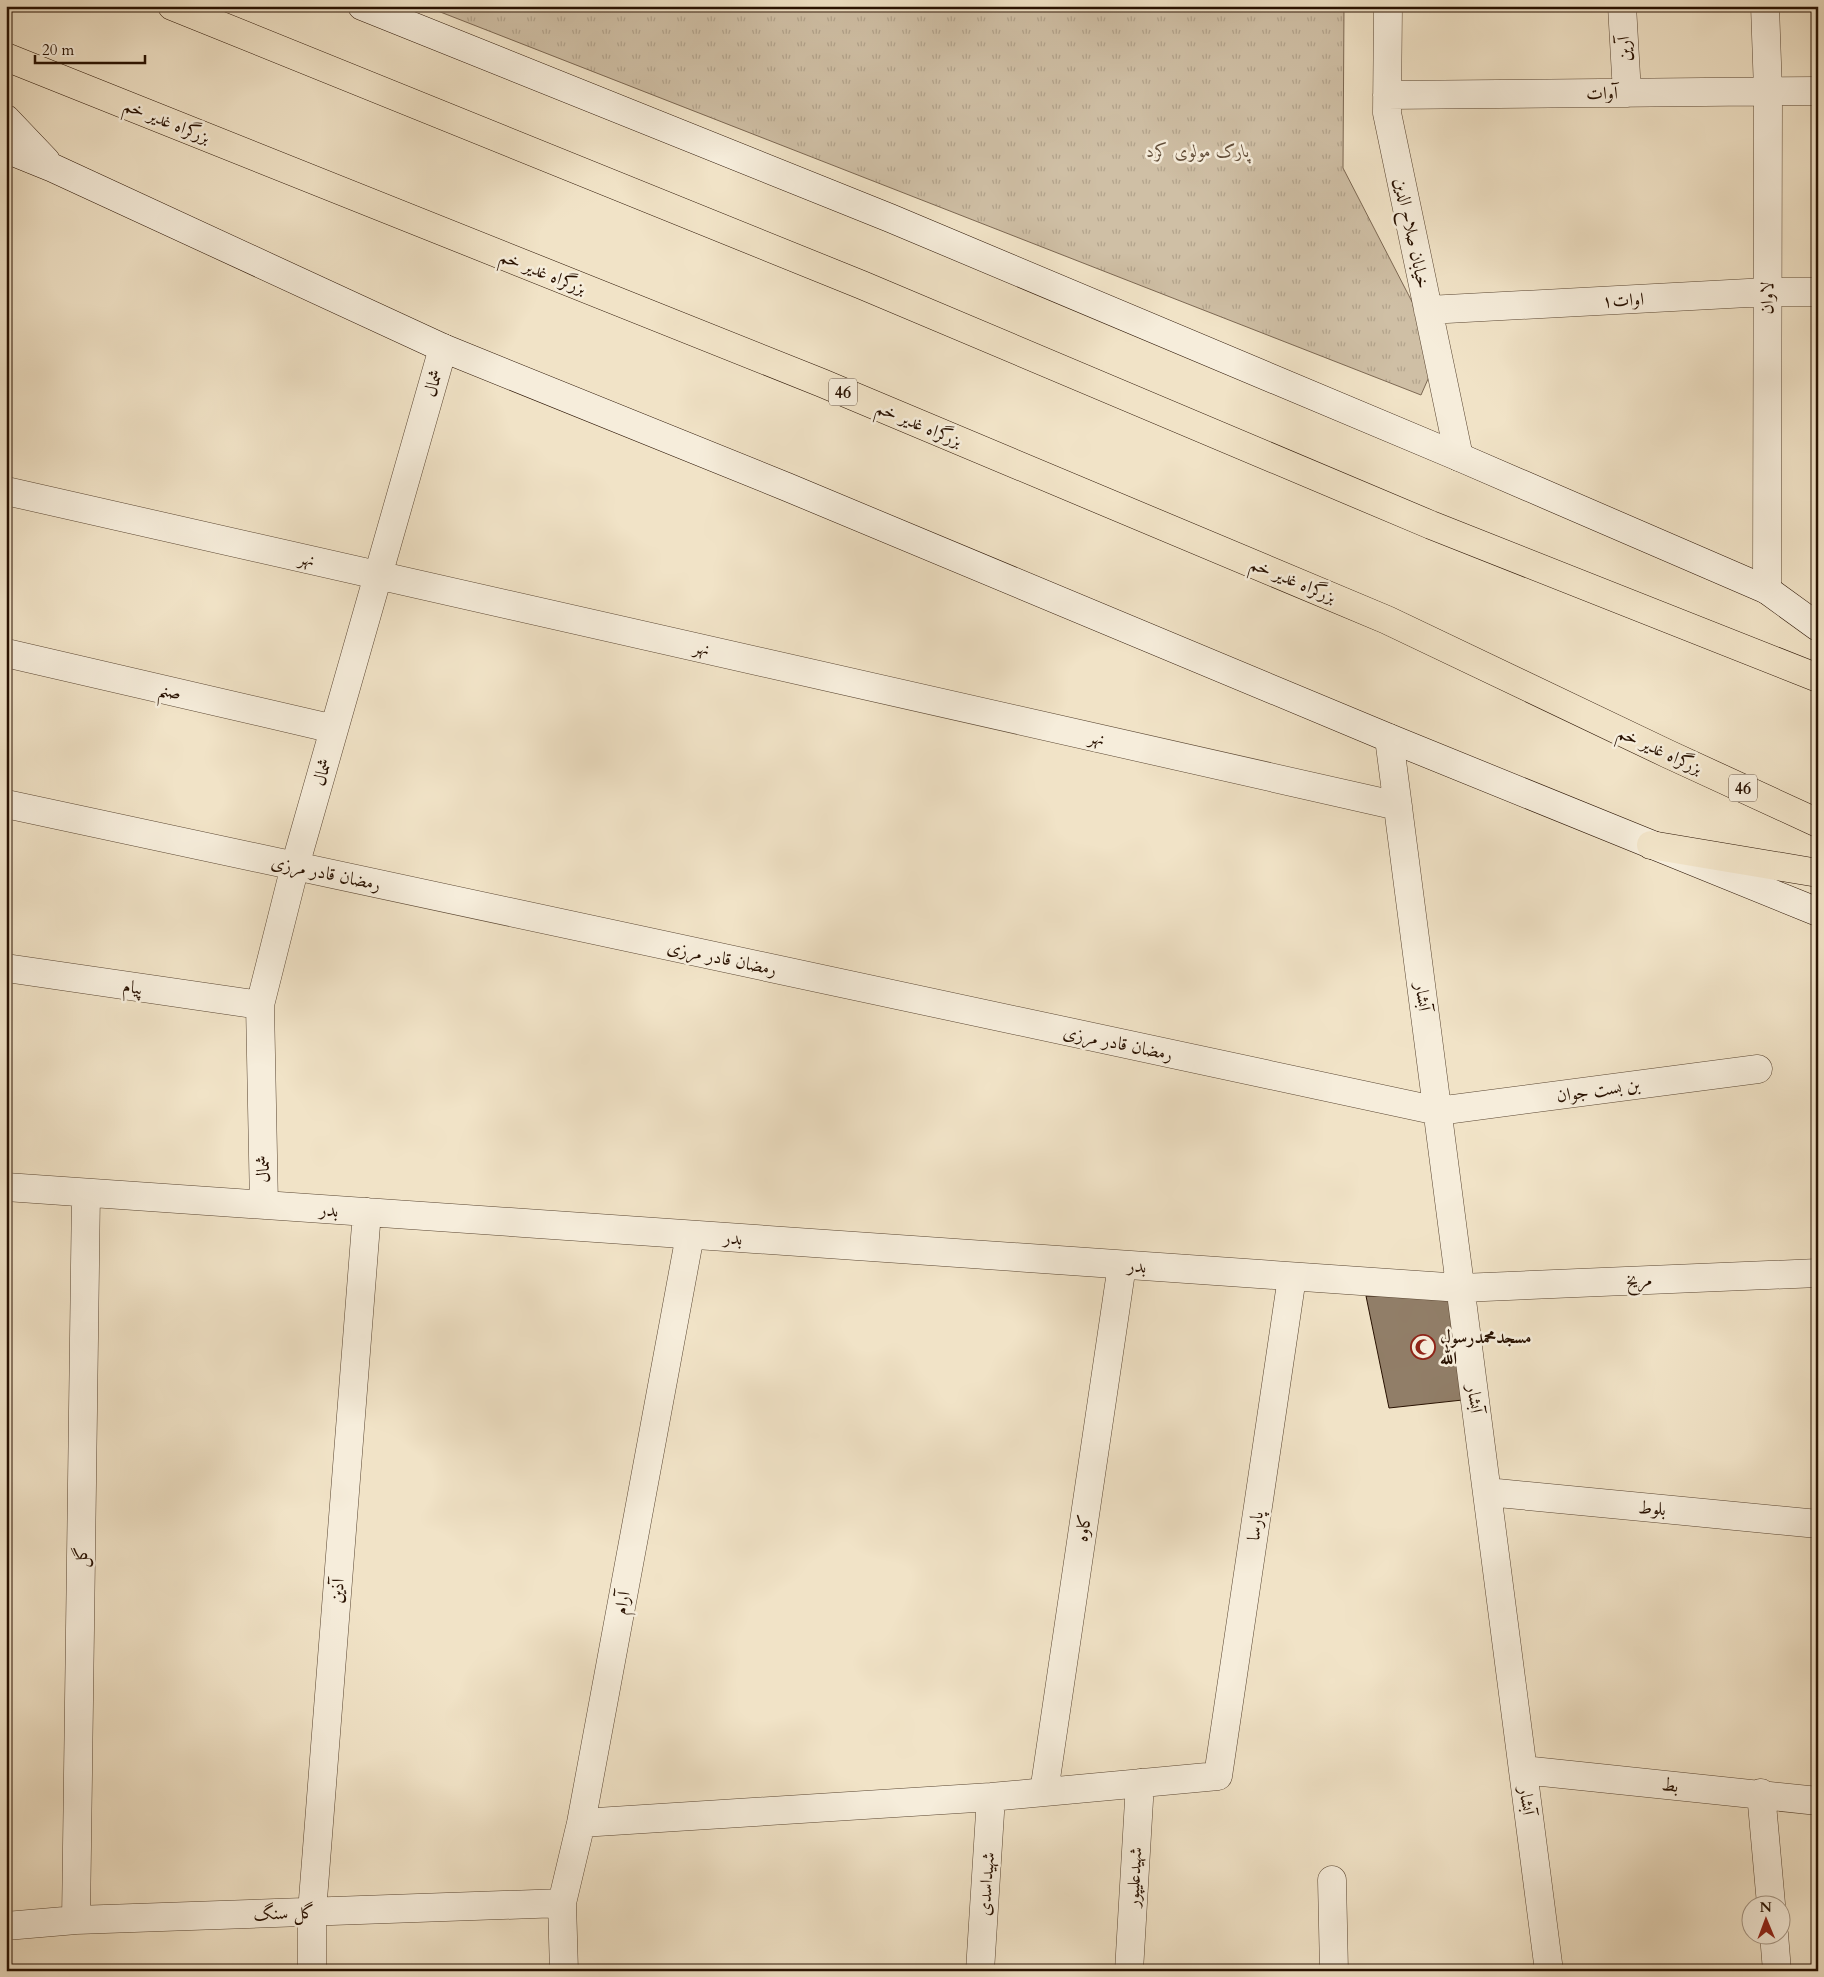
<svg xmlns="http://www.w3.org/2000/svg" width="1824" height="1977" font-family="Cardo,Amiri,serif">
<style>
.grass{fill:url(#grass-tufts);stroke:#7c6853}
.building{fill:#917e68;stroke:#281101}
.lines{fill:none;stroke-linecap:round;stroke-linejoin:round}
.minor-casing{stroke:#5a4632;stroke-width:29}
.secondary-casing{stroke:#281101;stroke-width:29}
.trunk-casing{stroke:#281101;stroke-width:29}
.minor{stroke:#f6eddb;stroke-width:28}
.secondary{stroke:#f6eddb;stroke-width:28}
.trunk{stroke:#f1e3c7;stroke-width:28}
.labels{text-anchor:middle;stroke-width:5;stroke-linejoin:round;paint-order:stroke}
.shield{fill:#f6eddb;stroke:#665342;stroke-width:1}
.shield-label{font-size:16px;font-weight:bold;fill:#281101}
.street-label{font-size:18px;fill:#281101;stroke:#f6eddb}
.park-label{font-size:18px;font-style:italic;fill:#624e3a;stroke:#f6eddb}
.poi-label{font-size:18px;font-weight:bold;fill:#281101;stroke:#f6eddb;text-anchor:start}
</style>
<defs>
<pattern id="grass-tufts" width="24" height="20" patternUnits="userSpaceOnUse" patternTransform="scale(1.25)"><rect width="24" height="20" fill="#cfbfa5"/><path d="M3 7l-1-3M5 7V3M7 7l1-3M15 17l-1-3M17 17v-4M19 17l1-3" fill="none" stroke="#b2a38c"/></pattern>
</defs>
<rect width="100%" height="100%" fill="#f1e3c7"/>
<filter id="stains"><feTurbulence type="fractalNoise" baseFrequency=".004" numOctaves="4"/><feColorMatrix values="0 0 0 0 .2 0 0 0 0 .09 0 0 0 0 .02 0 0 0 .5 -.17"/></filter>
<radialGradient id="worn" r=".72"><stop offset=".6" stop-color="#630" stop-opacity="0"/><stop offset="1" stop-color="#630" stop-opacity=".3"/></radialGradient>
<path class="grass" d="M425 6H1344L1343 168 1439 354 1421 395Z"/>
<path class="building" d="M1366 1296H1458L1481 1398 1389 1408Z"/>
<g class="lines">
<defs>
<path id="minor" d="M1388 6 1387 113 1459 457
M1622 6 1627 93
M1765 6 1768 91 1767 590
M1387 95 1818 91
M1428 310 1767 292H1818
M6 491 1398 806
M6 653 334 729
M1389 738 1549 1971
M6 804 1438 1111 1758 1069
M6 968 260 1005
M6 1187 1461 1288 1818 1273
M264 1205 260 1005 295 866 443 348
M1487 1492 1818 1524
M1523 1770 1818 1801
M1044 1792 1122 1265
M1761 1793 1771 1904
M581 1823 991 1797 1218 1776 1292 1277
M1332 1880 1334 1971
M76 1920 86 1193
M6 1926 76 1920 562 1903
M1774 1934 1777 1971
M312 1971V1912L367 1212
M564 1971 562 1903 581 1823 690 1235
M980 1971 991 1797
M1129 1971 1140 1783"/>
<path id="secondary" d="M362 6 890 218 1459 457 1767 590 1818 627
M6 119 46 161
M6 149 53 168 443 348 787 487 1389 738 1818 912"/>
<path id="trunk" d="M172 6 862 285 1431 525 1818 678
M6 57 822 383 1387 620 1668 754 1818 823
M1651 845 1818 873"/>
</defs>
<use href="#minor" class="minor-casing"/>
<use href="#secondary" class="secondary-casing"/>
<use href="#trunk" class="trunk-casing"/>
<use href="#minor" class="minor"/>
<use href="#secondary" class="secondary"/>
<use href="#trunk" class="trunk"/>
</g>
<defs>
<symbol id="mosque-ring" viewBox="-11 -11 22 22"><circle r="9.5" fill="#f6eddb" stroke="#8f2418" stroke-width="1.5"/><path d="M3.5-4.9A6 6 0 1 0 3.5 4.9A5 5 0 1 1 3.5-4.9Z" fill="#8f2418"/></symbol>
</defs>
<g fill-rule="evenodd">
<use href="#mosque-ring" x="1409" y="1333" width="28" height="28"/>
</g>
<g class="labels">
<g class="shield">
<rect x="829" y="378.5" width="28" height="27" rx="4"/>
<rect x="1729" y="774.5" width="28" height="27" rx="4"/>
</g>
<g class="shield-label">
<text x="843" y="398">46</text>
<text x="1743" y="794">46</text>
</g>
<g class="street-label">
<text transform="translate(1624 49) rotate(-93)" y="6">آرین</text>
<text transform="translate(1602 93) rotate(-1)" y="6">آوات</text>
<text transform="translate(167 121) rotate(22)" y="6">بزرگراه غدیر خم</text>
<text transform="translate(1412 233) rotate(78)" y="6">خیابان صلاح الدین</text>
<text transform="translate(543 272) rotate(22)" y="6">بزرگراه غدیر خم</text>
<text transform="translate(1767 298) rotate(-90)" y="6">لاوان</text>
<text transform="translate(1623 300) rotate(-3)" y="6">اوات۱</text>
<text transform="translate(433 383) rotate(-74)" y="6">شمال</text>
<text transform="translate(919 424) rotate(23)" y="6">بزرگراه غدیر خم</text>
<text transform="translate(307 559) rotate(13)" y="6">نهر</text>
<text transform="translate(1293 580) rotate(23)" y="6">بزرگراه غدیر خم</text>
<text transform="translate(702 648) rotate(13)" y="6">نهر</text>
<text transform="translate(170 691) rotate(13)" y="6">صنم</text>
<text transform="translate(1097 738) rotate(13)" y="6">نهر</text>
<text transform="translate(1660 750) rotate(25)" y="6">بزرگراه غدیر خم</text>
<text transform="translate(322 772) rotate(-74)" y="6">شمال</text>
<text transform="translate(326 873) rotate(12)" y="6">رمضان قادر مرزی</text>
<text transform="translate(722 958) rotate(12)" y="6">رمضان قادر مرزی</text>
<text transform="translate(133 987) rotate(8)" y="6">پیام</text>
<text transform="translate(1423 997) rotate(83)" y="6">آبشار</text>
<text transform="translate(1118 1043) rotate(12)" y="6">رمضان قادر مرزی</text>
<text transform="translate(1598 1090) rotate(-8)" y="6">بن بست جوان</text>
<text transform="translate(263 1169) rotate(-91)" y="6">شمال</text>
<text transform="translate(329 1210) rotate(4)" y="6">بدر</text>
<text transform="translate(733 1238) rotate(4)" y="6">بدر</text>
<text transform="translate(1137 1266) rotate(4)" y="6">بدر</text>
<text transform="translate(1639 1280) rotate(-3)" y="6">مریخ</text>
<text transform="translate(1475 1399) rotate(83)" y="6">آبشار</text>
<text transform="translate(1652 1508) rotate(5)" y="6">بلوط</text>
<text transform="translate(1255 1526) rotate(-82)" y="6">پارسا</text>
<text transform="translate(1083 1528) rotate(-82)" y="6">کاوه</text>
<text transform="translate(81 1557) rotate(-89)" y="6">گل</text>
<text transform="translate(337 1591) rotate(-85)" y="6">آذین</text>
<text transform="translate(622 1603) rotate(-79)" y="6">آرام</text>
<text transform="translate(1670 1785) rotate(6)" y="6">بط</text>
<text transform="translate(1527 1801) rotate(83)" y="6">آبشار</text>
<text transform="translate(1134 1877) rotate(-87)" y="6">شهیدعلیپور</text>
<text transform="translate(986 1884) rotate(-86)" y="6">شهیداسدی</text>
<text transform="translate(284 1913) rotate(-2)" y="6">گل سنگ</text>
</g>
<g class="park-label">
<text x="1198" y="157">پارک مولوی کرد</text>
</g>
<g class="poi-label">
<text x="1440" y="1343">مسجدمحمدرسول<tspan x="1440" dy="21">الله</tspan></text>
</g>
</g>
<rect width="1824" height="1977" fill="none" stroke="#f1e3c7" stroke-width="25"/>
<rect x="8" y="8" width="1809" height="1962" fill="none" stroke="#281101" stroke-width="2.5"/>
<rect x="12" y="12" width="1799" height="1952" fill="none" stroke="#281101"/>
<g transform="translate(1766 1920) rotate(359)"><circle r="24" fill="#f6eddb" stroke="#a49584"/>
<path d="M0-4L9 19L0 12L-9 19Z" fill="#8f2418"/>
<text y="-8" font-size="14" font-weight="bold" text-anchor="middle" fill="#281101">N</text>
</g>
<path d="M35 55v8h110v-8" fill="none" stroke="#281101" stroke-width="2.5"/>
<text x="42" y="55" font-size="15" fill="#281101" stroke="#f6eddb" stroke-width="4" paint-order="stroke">20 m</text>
<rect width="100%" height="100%" filter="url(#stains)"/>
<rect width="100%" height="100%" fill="url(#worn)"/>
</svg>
